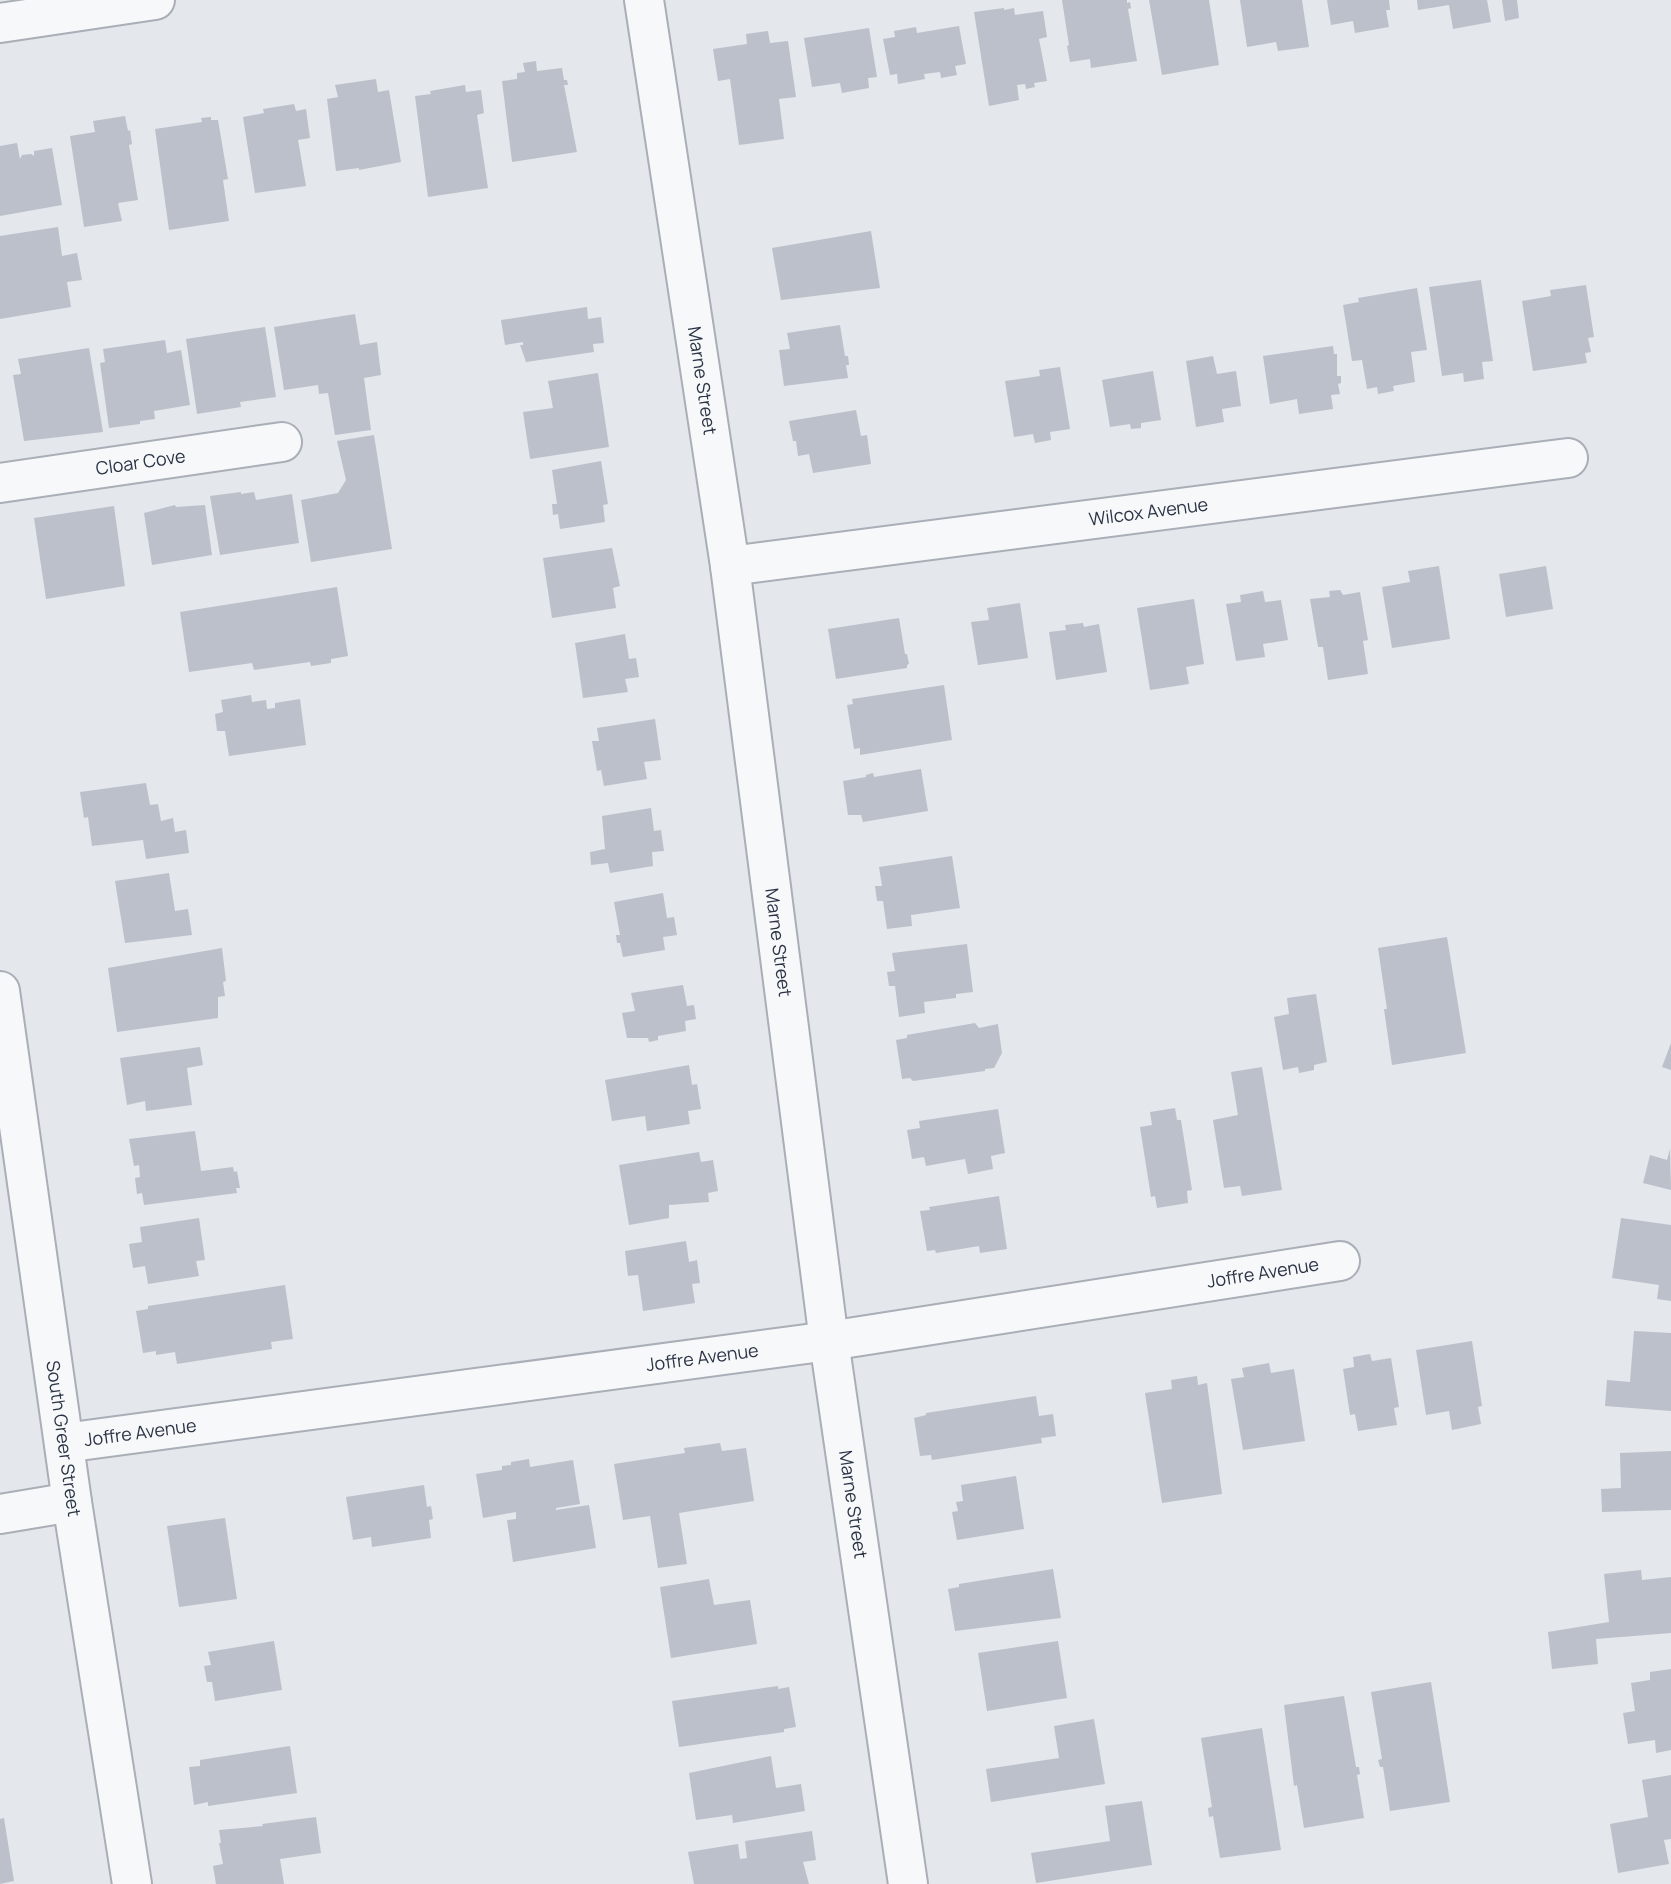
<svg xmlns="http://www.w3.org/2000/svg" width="1671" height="1884" font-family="Manrope,sans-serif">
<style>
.building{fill:#bbc0ca}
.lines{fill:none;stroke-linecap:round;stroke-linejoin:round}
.minor-casing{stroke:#a9aeb7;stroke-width:42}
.tertiary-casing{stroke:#a9aeb7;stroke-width:42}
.minor{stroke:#f7f8fa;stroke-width:38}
.tertiary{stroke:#f7f8fa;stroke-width:38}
.labels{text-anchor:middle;stroke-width:5;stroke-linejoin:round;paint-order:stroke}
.street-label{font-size:18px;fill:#2b3445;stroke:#f4f6f9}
</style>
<rect width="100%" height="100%" fill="#e4e7ec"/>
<path class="building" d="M1062 0H1127V3L1130 2 1131 8 1128 9 1137 61 1091 68 1090 59 1070 62 1067 46 1069 45Z
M1149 0H1209L1219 65 1162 75Z
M1240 0H1302L1309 47 1278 51 1276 42 1247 47Z
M1327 0H1389L1390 10H1386L1389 27 1355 33 1353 21 1331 25Z
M1417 0H1487L1491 22 1453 29 1449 5 1418 10Z
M1502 0H1517L1519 18 1505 21Z
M1004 8V10L1014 8 1015 15 1043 11 1047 37 1039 39 1047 81 1034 83 1035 87 1026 89 1025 84 1017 85 1019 100 989 106 974 12Z
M959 26 966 64 955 66 957 75 941 78 940 72 924 74 925 79 898 84 897 74 890 75 883 39 895 37 894 31 916 27 917 33Z
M869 28 877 77 868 78 869 88 842 93 840 83 812 87 804 38Z
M768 31 770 43 788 41 796 97 779 99 784 139 739 145 730 79 718 81 713 49 747 44 746 34Z
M536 61 537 71 562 68 564 80H567L568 85H564L577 152 512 162 502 81 517 79V73L525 72 523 63Z
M376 79 378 92 389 90 401 162 359 170V168L336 171 327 99 338 97 335 85Z
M465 85 466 92 481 90 484 113 477 115 488 188 428 197 415 96 431 94 430 91Z
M294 104 296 111 306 109 310 138 298 140 306 186 255 193 243 117 264 113 263 109Z
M125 116 128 131 130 130 132 144 129 145 138 200 118 203 122 221 84 227 70 136 95 132 93 121Z
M211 117V120H218L228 179 223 180 229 221 169 230 155 129 202 122 201 118Z
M17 143 20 159 22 155 31 154 34 156V151L52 148 62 205 0 216V146Z
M58 227 62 256 77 253 82 280 67 282 71 307 0 319V236Z
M871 231 880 288 781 300 772 248Z
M1481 280 1493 361 1482 362 1484 379 1464 382 1463 373 1442 376 1429 287Z
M1586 285 1594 337 1588 338 1591 352 1585 353 1587 363 1533 371 1522 301 1551 296 1550 290Z
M1417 288 1427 350 1411 352 1415 382 1393 386 1394 391 1378 394 1377 387 1367 389 1362 360 1352 361 1343 305 1359 302 1358 298Z
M587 307 588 319 601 317 604 343 593 344 594 352 526 362 520 345H523V342L505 345 501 320Z
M355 314 360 345 377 342 381 375 364 378 371 430 335 435 328 393 319 394 318 385 284 390 274 327Z
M840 325 845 356H848L849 365H846L848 378 784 386 779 350 790 349 787 333Z
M265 327 276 397 240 402 241 407 197 414 186 339Z
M165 340 167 353 181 350 190 405 154 411 155 419 140 421V424L109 428 100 363 105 362 103 349Z
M1333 346 1334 354H1337V376H1341V383L1338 384 1340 394 1331 395 1333 409 1299 414 1297 399 1270 404 1263 356Z
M89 348 103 432 24 441 13 375 21 374 18 359Z
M1213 356 1217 374 1236 371 1241 406 1222 409 1224 422 1196 427 1186 361Z
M1060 367 1070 429 1050 432 1051 440 1035 443 1033 434 1014 437 1005 381 1040 376 1039 370Z
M1153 371 1161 420 1141 423V428L1131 429 1130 424 1110 427 1102 380Z
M598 373 609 447 530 459 523 412 553 408 548 381Z
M856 410 861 436 867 435 871 464 813 473 809 454 798 456 796 441H793L789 421Z
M374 435 392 549 311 562 301 500 338 493 346 480 337 441Z
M601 461 608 504 603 505 605 522 560 529 558 514 553 515 552 504H557L552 470Z
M241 492V494L254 492 256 500 292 494 299 543 220 555 210 496Z
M175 505 176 507 205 505 212 555 152 565 144 513Z
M114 506 125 586 46 599 34 518Z
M612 548 620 586 613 588 616 608 552 618 543 558Z
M1439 566 1450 639 1392 648 1382 587 1410 582 1408 571Z
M1546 566 1553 609 1506 617 1499 574Z
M337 587 348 656 331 659V663L311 666 310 662 254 670 252 663 189 672 180 612Z
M1340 590 1343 595 1360 592 1368 640 1363 641 1368 674 1328 680 1323 647H1318L1310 599 1330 597 1329 591Z
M1263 591 1265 602 1281 600 1288 640 1263 644 1265 657 1236 661 1226 604 1241 602 1240 595Z
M1194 599 1204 664 1186 667 1189 684 1150 690 1137 608Z
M1020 603 1028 658 978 665 971 622 989 620 987 608Z
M899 618 905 654H907L909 664 907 665V668L836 679 828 629Z
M1083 623 1084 627 1099 624 1107 672 1056 680 1049 632 1066 630 1065 625Z
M625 634 629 659 636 658 639 677 625 679 628 692 583 698 575 643Z
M944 685 952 740 860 755V748L854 749 847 705 853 704 852 699Z
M251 695 252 702 266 700 267 709 275 708V703L300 699 306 745 229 756 225 731H217L215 714 223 712 221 700Z
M655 719 661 760 644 762 647 779 604 786 601 770 597 771 592 741H599L597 728Z
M921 769 928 811 863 822 861 815H848L843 781 866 777V775L873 773 874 777Z
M146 783 150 805 158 804 161 821 173 818 175 832 186 830 189 853 146 859 143 840 92 846 88 817 84 818 80 792Z
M651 808 654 831 661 830 664 851 652 852 653 866 610 873 608 863 591 865 590 852 605 849 602 816Z
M952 856 960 908 911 915 912 926 887 929 883 901H877L875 886H882L879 867Z
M169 873 175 911 188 909 192 935 125 943 115 881Z
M663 893 667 918 674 917 677 935 663 937 665 950 623 957 620 943H617L616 935H620L614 902Z
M1447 937 1466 1053 1392 1065 1384 1009H1387L1378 948Z
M967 944 973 992 956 994V998L924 1002 925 1013 899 1017 895 986H889L887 972 895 971 892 953Z
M222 948 226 981 223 982 225 996 218 997V1018L117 1032 108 968Z
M683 985 687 1006 694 1005 696 1019 685 1021 686 1031 658 1036V1040L649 1042 648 1038H627L622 1013 635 1011 631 993Z
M1316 994 1327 1062 1314 1065V1070L1299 1073 1298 1067 1283 1070 1274 1017 1289 1014 1287 998Z
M975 1023 979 1028 998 1024 1002 1053 994 1068 985 1069V1071L913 1081 910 1078 902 1079 896 1040 907 1038V1035Z
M1671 1043V1070L1662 1067Z
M200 1047 203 1065 187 1068 192 1105 146 1111 145 1101 127 1105 120 1058Z
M689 1065 692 1085 697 1084 701 1109 688 1111 690 1124 647 1131 645 1116 612 1121 605 1080Z
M1262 1067 1282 1190 1242 1196 1240 1186 1224 1188 1213 1120 1238 1115 1231 1072Z
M1175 1108 1177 1120H1181L1192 1190 1187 1191 1188 1203 1157 1208 1155 1196 1151 1197 1140 1127 1152 1125 1150 1112Z
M998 1109 1005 1153 991 1156 993 1169 968 1174 965 1159 926 1166 924 1157 912 1159 907 1130 920 1128 919 1121Z
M195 1131 201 1171 233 1167 234 1172 237 1171 240 1188H236L237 1193 144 1205 142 1193 137 1194 135 1178 140 1177 139 1165 134 1166 129 1139Z
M1670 1149 1671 1190 1643 1183 1650 1155 1667 1160Z
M699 1152 701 1162 713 1160 718 1191 708 1193 709 1202 669 1205V1218L629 1225 619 1165Z
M999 1196 1007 1249 980 1253 979 1246 936 1253 935 1250 927 1251 920 1211 930 1210 929 1207Z
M199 1218 205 1260 196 1261 199 1276 148 1284 145 1266 133 1268 129 1244 142 1242 140 1227Z
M1621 1218 1671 1225V1301L1657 1299 1659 1285 1612 1278Z
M686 1241 689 1262 697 1260 700 1283 692 1284 695 1303 643 1311 638 1275 628 1276 625 1251Z
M285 1285 293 1339 271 1342 272 1349 177 1364 175 1352 156 1355V1351L143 1353 136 1311 148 1309V1306Z
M1634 1331 1671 1333V1411L1605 1406 1607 1380 1630 1382Z
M1472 1341 1482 1406 1478 1407 1481 1424 1452 1430 1449 1411 1426 1415 1416 1350Z
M1370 1354 1372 1361 1391 1358 1399 1407 1394 1408 1397 1425 1358 1431 1355 1414 1350 1415 1343 1369 1354 1367 1353 1357Z
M1269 1363 1271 1373 1294 1369 1305 1441 1243 1450 1231 1379 1244 1377 1242 1368Z
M1197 1376 1198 1385 1207 1383 1222 1494 1162 1503 1145 1393 1172 1389 1171 1380Z
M1036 1396 1039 1416 1053 1414 1056 1436 1041 1438 1042 1443 932 1460 931 1455 920 1456 914 1418 926 1415V1413Z
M720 1443 722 1451 746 1448 754 1501 679 1513 687 1564 658 1568 650 1516 623 1520 614 1464 685 1453 684 1448Z
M1671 1451V1510L1602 1512 1601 1489 1621 1488 1620 1453Z
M529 1459 530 1467 573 1460 580 1504 556 1508V1510L589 1505 596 1548 513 1562 507 1520 516 1519V1512L483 1518 476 1474 502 1470V1466L511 1465V1462Z
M1016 1476 1024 1529 957 1540 952 1512 958 1511 956 1502 963 1501 961 1485Z
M424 1485 427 1507 431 1506 433 1519 429 1520 431 1538 372 1547 371 1537 353 1540 346 1497Z
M225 1518 237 1599 179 1607 167 1526Z
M1053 1569 1061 1618 955 1631 948 1589 959 1587V1584Z
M1641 1570 1642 1580 1671 1577V1633L1596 1639 1598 1664 1552 1669 1548 1632 1609 1622 1604 1574Z
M709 1579 714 1605 750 1600 757 1644 671 1658 660 1587Z
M274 1641 282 1690 215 1701 212 1682H207L204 1666 211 1665 208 1652Z
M1058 1641 1067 1698 987 1711 978 1653Z
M1671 1669V1750L1656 1753 1655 1740 1628 1744 1623 1713 1635 1711 1631 1683 1650 1680V1672Z
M1431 1682 1450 1802 1390 1811 1383 1767H1380L1378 1760 1382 1759 1371 1692Z
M778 1686V1689L789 1687 796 1727 784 1729V1732L679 1747 672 1701Z
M1344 1696 1356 1767H1359L1360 1774 1357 1775 1364 1818 1304 1828 1297 1785 1294 1786 1284 1705Z
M1094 1719 1105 1784 991 1802 986 1769 1059 1758 1054 1726Z
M1262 1728 1281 1850 1220 1858 1213 1816 1209 1817 1208 1808 1212 1807 1201 1738Z
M290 1746 297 1793 208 1806V1802L194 1805 189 1767 200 1766V1760Z
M771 1756 776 1788 801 1784 805 1811 733 1823 732 1815 696 1820 689 1773Z
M1671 1775V1839L1664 1840 1669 1864 1618 1873 1610 1824 1648 1817 1642 1780Z
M1142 1801 1152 1865 1036 1883 1031 1853 1110 1841 1105 1806Z
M316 1817 321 1853 280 1859 284 1884H216L213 1866 223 1864 219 1843H221L219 1830 263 1826 262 1824Z
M4 1818 14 1881 0 1884V1819Z
M812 1831 816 1860 803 1862 809 1884H694L688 1852 738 1844 740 1859 747 1858 745 1841Z"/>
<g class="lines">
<defs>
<g id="minor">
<path id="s1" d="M644 0 730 566 829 1341 908 1884"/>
<path d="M0 23 155 0"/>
<path id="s2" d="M0 483 282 442"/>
<path id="s3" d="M730 566 1568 458"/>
<path id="s4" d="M64 1443 829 1341 1340 1261"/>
<path d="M0 1514 72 1502"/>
</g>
<g id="tertiary">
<path id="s5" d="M0 991 72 1502 132 1884"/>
</g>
</defs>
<use href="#minor" class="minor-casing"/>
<use href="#tertiary" class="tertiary-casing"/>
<use href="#minor" class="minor"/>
<use href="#tertiary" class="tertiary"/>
</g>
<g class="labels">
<g class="street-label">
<text dy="6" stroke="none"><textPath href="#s1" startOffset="385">Marne Street</textPath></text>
<text dy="6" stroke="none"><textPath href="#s2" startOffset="142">Cloar Cove</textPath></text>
<text dy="6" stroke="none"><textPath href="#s3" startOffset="422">Wilcox Avenue</textPath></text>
<text dy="6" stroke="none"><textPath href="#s1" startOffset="952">Marne Street</textPath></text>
<text dy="6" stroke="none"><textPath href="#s4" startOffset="1211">Joffre Avenue</textPath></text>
<text dy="6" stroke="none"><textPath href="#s4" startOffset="644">Joffre Avenue</textPath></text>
<text dy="6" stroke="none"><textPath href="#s4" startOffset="77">Joffre Avenue</textPath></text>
<text dy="6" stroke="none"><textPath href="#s5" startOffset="452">South Greer Street</textPath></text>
<text dy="6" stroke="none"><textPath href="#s1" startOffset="1519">Marne Street</textPath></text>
</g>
</g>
</svg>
